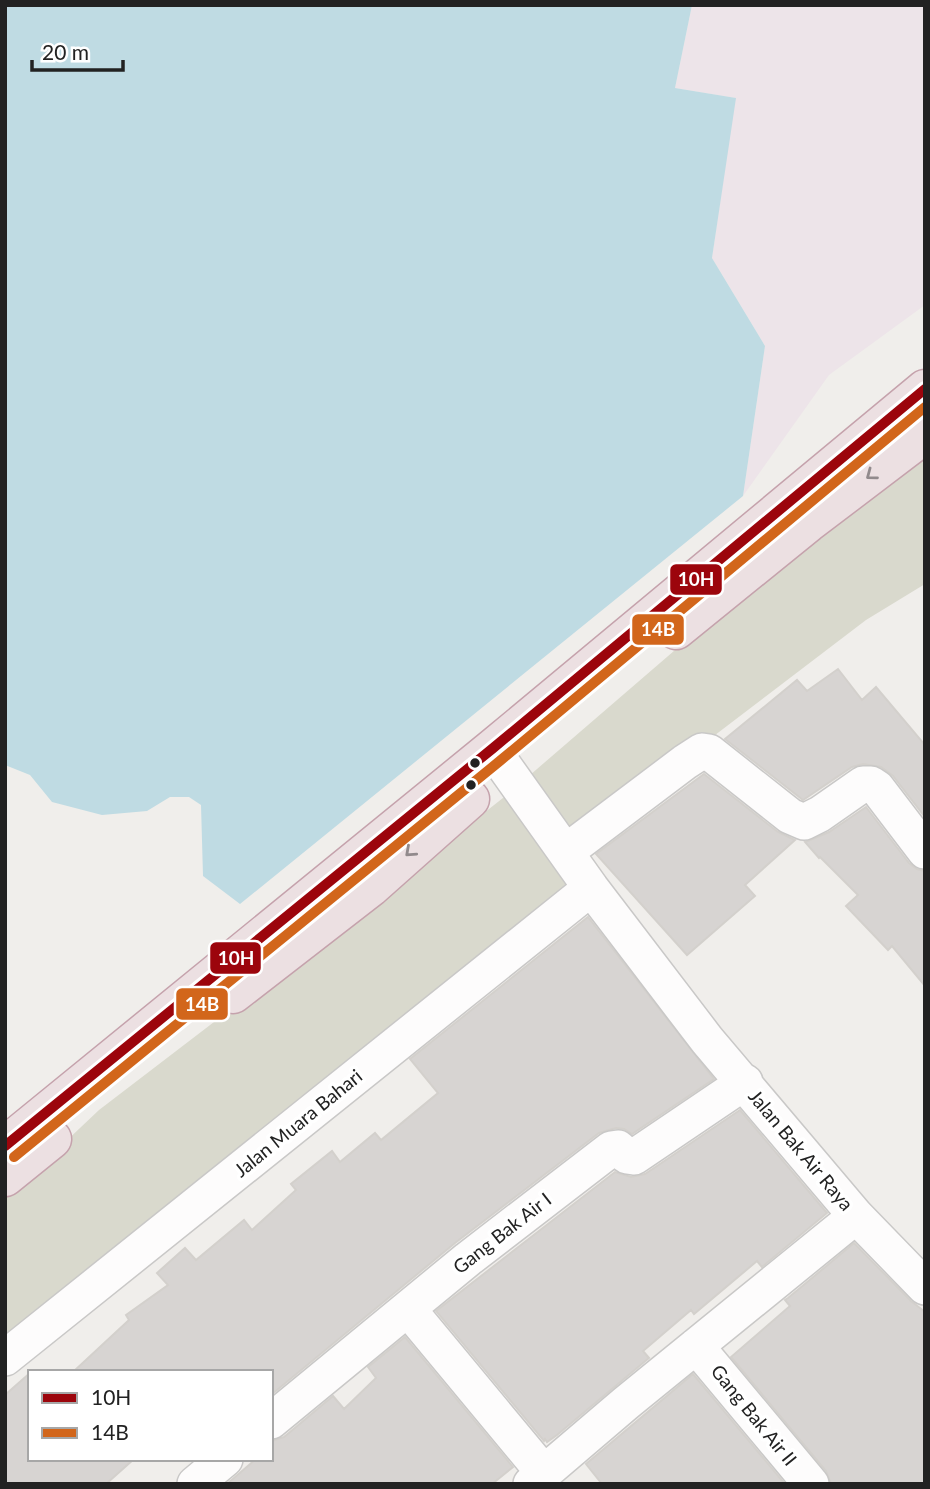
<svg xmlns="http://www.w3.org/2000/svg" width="930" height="1489" font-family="Lato,sans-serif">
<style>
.industrial{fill:#ede4e9}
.construction{fill:#d9d9cd}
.water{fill:#bfdbe3}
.building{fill:#d7d4d2;stroke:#d3d0cc;stroke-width:2}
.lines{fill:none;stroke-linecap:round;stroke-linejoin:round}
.minor-casing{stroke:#c9c8c7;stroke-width:38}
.highway-casing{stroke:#c5a2ac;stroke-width:41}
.minor{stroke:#fdfcfc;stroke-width:35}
.highway{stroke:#ece0e2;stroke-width:38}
.bus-1-casing{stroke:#fff;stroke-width:16}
.bus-2-casing{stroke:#fff;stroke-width:16}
.bus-1{stroke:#9c050c;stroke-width:10}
.bus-2{stroke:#d2661b;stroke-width:10}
.oneway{stroke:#918a8c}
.bus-dot{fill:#222;stroke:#fff;stroke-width:2.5}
.labels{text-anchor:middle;stroke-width:7;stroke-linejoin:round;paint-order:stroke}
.street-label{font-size:19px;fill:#222;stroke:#fff}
.line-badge{stroke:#fff;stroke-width:2.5}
.badge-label{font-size:19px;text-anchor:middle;font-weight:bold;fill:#fff}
</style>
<rect width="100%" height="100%" fill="#f0eeeb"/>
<path class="industrial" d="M692 5H925V305L829 375 743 496 765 346 712 258 735 98 675 88Z"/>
<path class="construction" d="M925 458V584L866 620 555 857 580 888 5 1339V1199L99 1110 380 895 508 794 718 613Z"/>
<path class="water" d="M5 5H692L675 88 736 98 712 258 765 346 743 496 240 904 203 876 201 805 189 797H170L147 811 102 815 52 802 30 775 5 765Z"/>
<path class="building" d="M838 669 862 700 876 687 925 745V817L893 776 881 767 863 764 852 767 803 800 725 739 797 680 807 691Z
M704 774 778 832 795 840 745 885 755 896 687 955 596 854Z
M866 807 909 863 917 869 925 871V986L892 946 888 950 846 906 858 895 820 857 819 858 805 842 829 832Z
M588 917 714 1079 632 1134 624 1129 616 1128 599 1133 455 1243 271 1395V1372H73L129 1320 126 1315 168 1285 157 1273 185 1248 196 1260 244 1220 252 1230 296 1190 291 1184 332 1151 340 1162 375 1133 381 1140 438 1093 410 1059Z
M740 1110 827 1213 762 1267 757 1261 694 1314 691 1310 643 1351 649 1358 557 1435 547 1442 545 1439 544 1441 436 1311 615 1172 631 1177 645 1174Z
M854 1243 911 1301 925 1312V1484H831L826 1471 731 1357 790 1306 785 1300 788 1298Z
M405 1337 513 1467 492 1484H227L256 1459H271V1441L284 1437 333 1396 344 1409 376 1378 368 1367Z
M30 1373V1459H134L106 1484H5V1395Z
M693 1374 785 1484H602L586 1464Z"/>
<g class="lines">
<defs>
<path id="minor" d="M492 749 591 888 707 1040 856 1216 925 1287
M567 851 685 762 702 751 709 752 790 816 804 822 820 814 863 784H871L877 788 925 851
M408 1309 544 1473
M696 1346 811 1484
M5 1358 591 888
M271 1421 468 1259 611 1149 618 1148 627 1156 634 1157 745 1082
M195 1484 225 1459
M531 1484 626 1403 856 1216"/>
<path id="highway" d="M676 630 808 523 925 434
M233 994 371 887 470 799
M5 1146 492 749 925 389
M5 1177 52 1139"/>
</defs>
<use href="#minor" class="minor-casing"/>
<use href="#highway" class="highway-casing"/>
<use href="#minor" class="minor"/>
<use href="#highway" class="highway"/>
<defs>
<path id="bus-1" d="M5 1146 492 749 925 389"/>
<path id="bus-2" d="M14 1157 501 760 925 407"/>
</defs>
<use href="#bus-1" class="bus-1-casing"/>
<use href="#bus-2" class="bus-2-casing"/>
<use href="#bus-1" class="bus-1"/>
<use href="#bus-2" class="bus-2"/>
</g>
<defs><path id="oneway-chevron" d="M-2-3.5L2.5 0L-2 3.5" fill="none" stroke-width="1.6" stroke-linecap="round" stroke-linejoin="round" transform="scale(1.75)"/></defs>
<g class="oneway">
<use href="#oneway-chevron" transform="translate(871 475) rotate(143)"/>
<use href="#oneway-chevron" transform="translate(410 852) rotate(138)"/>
</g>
<g class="bus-dot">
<circle cx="475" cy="763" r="6"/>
<circle cx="471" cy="785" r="6"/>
</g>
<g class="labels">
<g class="street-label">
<text transform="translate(298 1123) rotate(-39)" y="7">Jalan Muara Bahari</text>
<text transform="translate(801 1150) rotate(50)" y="7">Jalan Bak Air Raya</text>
<text transform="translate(502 1233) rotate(-38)" y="7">Gang Bak Air I</text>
<text transform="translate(754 1415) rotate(51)" y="7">Gang Bak Air II</text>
</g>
</g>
<g class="line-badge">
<rect x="669" y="563" width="54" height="33" rx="7" fill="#9c050c"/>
<rect x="631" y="613" width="54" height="33" rx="7" fill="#d2661b"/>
<rect x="209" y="941" width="53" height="34" rx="7" fill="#9c050c"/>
<rect x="175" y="987" width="54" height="34" rx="7" fill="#d2661b"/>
</g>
<g class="badge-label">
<text x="696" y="586">10H</text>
<text x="658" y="636">14B</text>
<text x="236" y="965">10H</text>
<text x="202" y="1011">14B</text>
</g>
<rect width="930" height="1489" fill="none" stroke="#222222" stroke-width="14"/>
<rect x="28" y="1370" width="245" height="91" fill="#ffffff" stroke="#a7a7a7" stroke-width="2"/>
<rect x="42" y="1393" width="35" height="10" fill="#9c050c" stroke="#a7a7a7" stroke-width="2"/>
<text x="91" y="1405" font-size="21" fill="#222222">10H</text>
<rect x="42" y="1428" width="35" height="10" fill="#d2661b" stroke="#a7a7a7" stroke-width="2"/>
<text x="91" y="1440" font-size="21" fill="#222222">14B</text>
<path d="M32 60v10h91v-10" fill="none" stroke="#222222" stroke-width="3.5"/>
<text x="42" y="60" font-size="21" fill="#222222" stroke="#ffffff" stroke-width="5" paint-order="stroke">20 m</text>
</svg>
